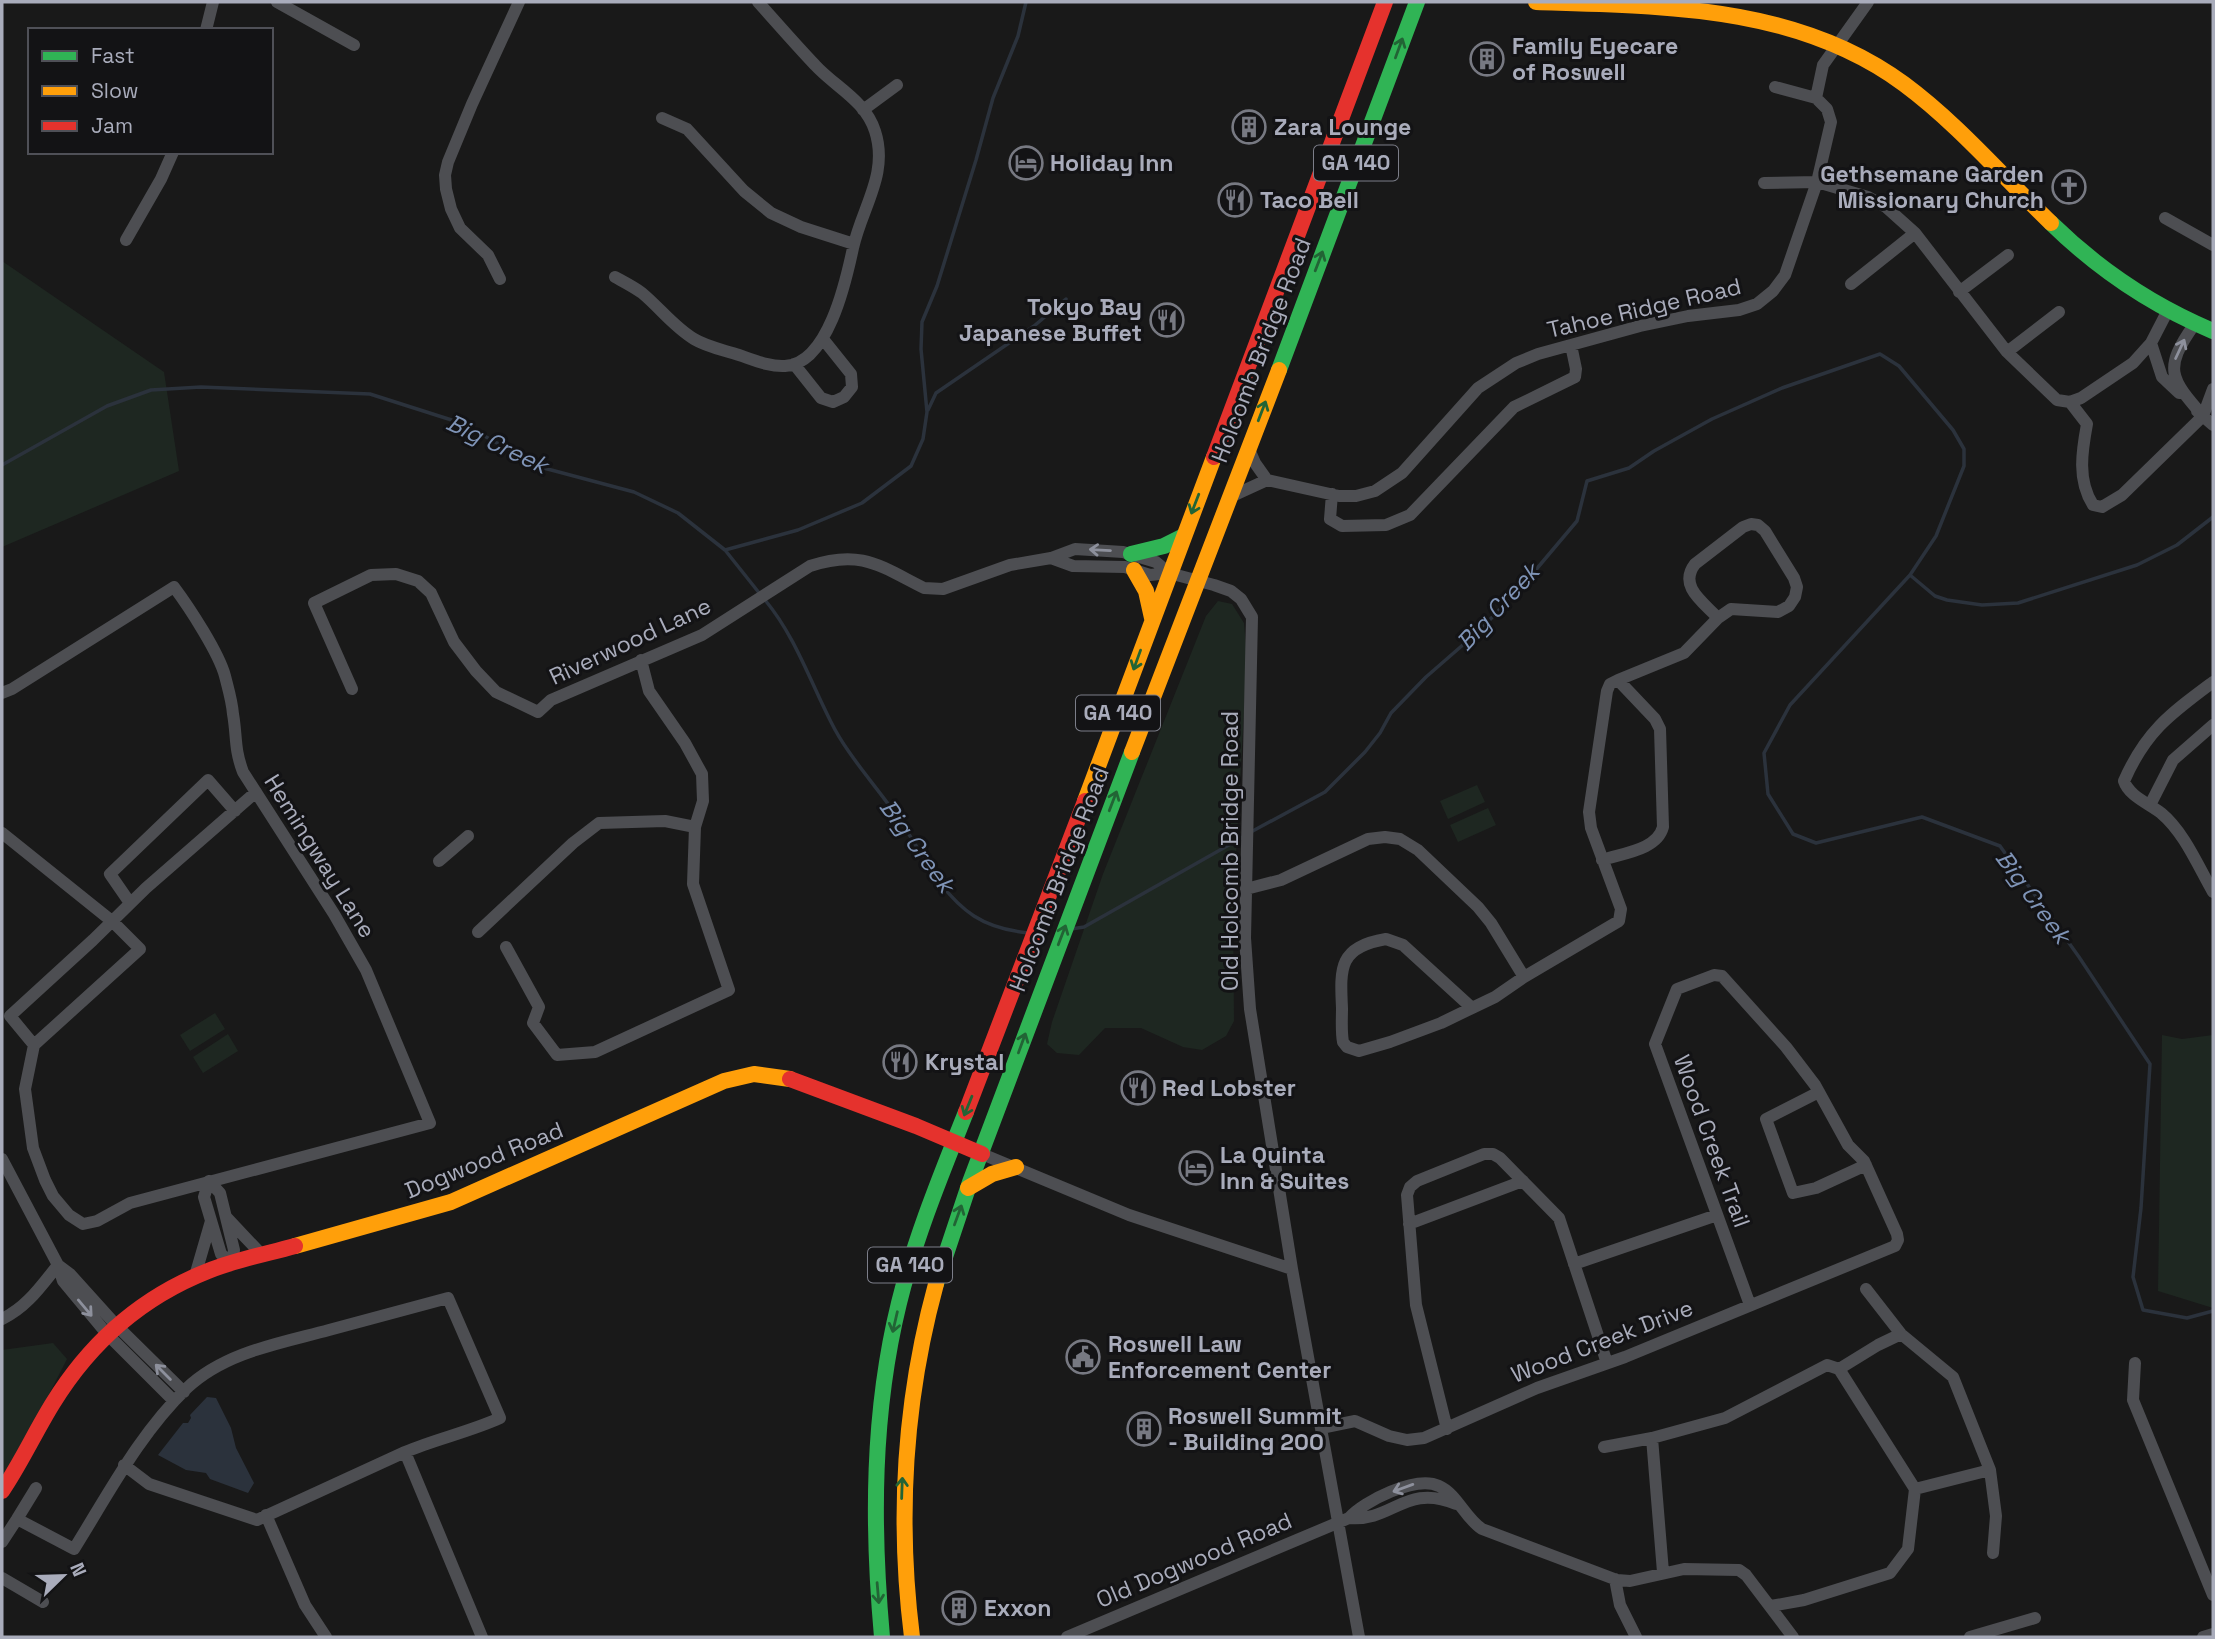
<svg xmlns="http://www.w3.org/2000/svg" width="2215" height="1639" font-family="'Space Grotesk',sans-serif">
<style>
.green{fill:#1e2721}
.water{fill:#2b323c}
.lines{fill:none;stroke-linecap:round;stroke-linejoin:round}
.stream{stroke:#2b323c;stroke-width:3.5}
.street{stroke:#4d4e52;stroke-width:12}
.fast{stroke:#30b455;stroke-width:16}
.slow{stroke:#ff9f0a;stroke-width:16}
.jam{stroke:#e5322d;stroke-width:16}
.oneway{stroke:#226435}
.oneway2{stroke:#8d909c}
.labels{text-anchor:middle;stroke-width:6;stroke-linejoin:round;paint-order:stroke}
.shield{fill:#131315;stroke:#7c7e89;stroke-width:2}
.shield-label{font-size:21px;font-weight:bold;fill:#a9acbb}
.poi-label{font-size:23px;font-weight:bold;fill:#a9acbb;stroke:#131315;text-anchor:start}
.street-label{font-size:23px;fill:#a9acbb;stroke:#131315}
.water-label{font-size:24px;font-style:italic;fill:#7f94b7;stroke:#131315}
</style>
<rect width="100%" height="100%" fill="#191919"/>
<path class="green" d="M2 261 164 372 179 471 2 547Z
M1218 601 1232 604 1244 623 1247 658 1233 908 1234 1021 1226 1036 1202 1050 1183 1047 1141 1028H1105L1079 1055 1057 1053 1047 1044 1052 1022 1103 874 1206 616Z
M1477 785 1485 802 1448 819 1440 801Z
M1488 808 1496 825 1458 842 1450 825Z
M215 1013 225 1029 190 1051 180 1035Z
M228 1034 238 1051 203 1073 193 1057Z
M2162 1035 2182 1039 2213 1035V1308L2158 1291Z
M53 1343 67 1359 41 1410 2 1478V1350Z"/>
<path class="water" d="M207 1397 216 1398 231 1428 236 1448 254 1483 248 1493 210 1479 206 1473 186 1470 158 1455 183 1423H188L191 1418 190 1415Z"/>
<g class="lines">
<path class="stream" d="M928 410 936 393 1034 326 1066 299
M2 465 107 406 151 390 201 387 370 394 461 423 540 467 634 492 678 513 725 550 760 594
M725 550 798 530 862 503 911 466 923 439 927 412 921 349 922 322 937 286 976 160 993 98 1018 36 1026 2
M1910 575 1935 596 1947 600 1982 605 2018 603 2137 565 2177 545 2213 517
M765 600C795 636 810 681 831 722 847 755 878 788 899 819 922 852 939 893 974 916 991 927 1009 931 1029 933
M1249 833 1325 792 1365 752 1380 733 1391 713 1426 677 1480 630 1523 585 1577 521 1587 481 1629 468 1654 451 1712 419 1782 388 1880 354 1899 366 1953 430 1964 449V466L1936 536 1910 575 1790 705 1764 753 1768 794 1793 834 1816 843 1922 817 2000 846 2079 957 2150 1064 2141 1208 2133 1277 2143 1310 2187 1318 2213 1311
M1071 929 1084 927 1243 837"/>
<path class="street" d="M277 2 354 45
M206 30 213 2
M1775 87 1816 98
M863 110 897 85
M662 118 687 129 744 191 771 213 801 227 854 244
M1764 183 1817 182 1868 197 1886 207 1915 233 2007 352 2057 400 2070 402 2081 398 2133 363 2151 343 2167 312
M2165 218 2213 245
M126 240 161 179 173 152
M615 277C624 282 634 287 642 293 660 308 674 327 694 339 707 347 724 350 739 355 754 360 770 367 785 366 828 364 846 281 853 248 862 207 889 174 875 131 865 100 835 87 815 65 795 44 777 23 758 2
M500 279 488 255 460 228 451 209 446 189 445 175 448 162 472 104 519 2
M1851 284 1915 233
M1959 292 2008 255
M2194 325C2163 369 2170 378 2203 416
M2151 343 2162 377 2179 393
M2007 352 2059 312
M794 364 821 398 833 402 844 397 852 387 851 374 823 339
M2070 402 2087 424C2082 451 2077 480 2093 505L2102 507 2122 495 2203 416 2213 389
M2197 411 2213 425
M1248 447 1255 463 1267 480
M1332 494 1330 519 1342 526 1386 525 1410 515 1514 407 1575 377 1576 369 1571 345
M1230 497 1267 480 1339 496H1356L1375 491 1402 473 1478 388 1516 363 1538 354 1640 326 1688 316 1739 310 1757 304 1773 291 1785 275 1817 182 1831 122 1827 109 1816 98 1823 65 1868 2
M1751 524 1758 525 1765 531 1794 578 1797 587 1795 597 1789 606 1778 612 1731 609 1718 618C1703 602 1678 586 1695 564L1743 527Z
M1051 558 1073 566 1125 567 1150 575 1169 573 1214 585 1231 591 1241 599 1252 617 1245 938 1250 1009 1292 1269 1359 1637
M2213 682C2170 714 2146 731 2124 781 2129 796 2148 803 2161 813 2184 832 2198 866 2213 892
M352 689 314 603 371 575 396 574 418 581 431 593 454 642 476 671 496 692 538 712 551 700 702 635 810 566C861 549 880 566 924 588L943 589 1010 565 1051 558 1075 549 1123 552 1156 562 1169 573
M2 693 12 689 174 587C189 607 219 653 225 676 228 688 232 701 233 714 237 737 234 748 243 772L334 914 366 970 430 1123 130 1203 97 1221 83 1224 69 1215 53 1196 45 1180 33 1148 25 1089 34 1045 140 949 113 922 2 833
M2150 805 2173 760 2213 725
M1602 860C1623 853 1657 850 1663 827L1660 729 1655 719 1618 680
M439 861 468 836
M1246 889 1281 880 1368 839 1385 837 1400 839 1418 850 1478 907 1491 923 1524 977
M130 903 110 874 208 780 235 811
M478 932 573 843 599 823 665 821 695 827
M1386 939 1403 945 1472 1008 1441 1023 1390 1042 1359 1051 1347 1047 1343 1042C1341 1031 1342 1019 1342 1008 1340 967 1339 947 1386 939Z
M506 947 539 1007 533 1023 557 1055 595 1052 729 990 693 884 695 827 703 801 702 774 685 743 649 691 641 660
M1472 1008 1495 997 1524 977 1619 921 1621 909 1591 828 1589 812 1607 691 1610 684 1618 680 1684 653 1718 618
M34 1045 10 1016 93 940 146 888 256 792
M1819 1092 1766 1119 1793 1193 1816 1188 1866 1165
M982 1154 1129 1215 1292 1269
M2 1159 58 1265 63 1281 107 1334 174 1401
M209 1181 204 1197 221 1254 232 1264
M209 1181 220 1193 234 1250 232 1264
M227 1218 263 1256
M1409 1224 1523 1181
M1574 1264 1717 1215
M58 1265 70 1274 116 1325 184 1392
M195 1276 211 1221
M1866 1289 1901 1334 1953 1377 1990 1470 1996 1516 1993 1553
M2 1319C27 1307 41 1286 58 1265
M2135 1363 2133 1400 2213 1595
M1839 1369 1878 1345 1901 1334
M1321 1428 1355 1421 1389 1436 1407 1440 1424 1438 1537 1388 1625 1357 1895 1246 1898 1240 1897 1234 1864 1161 1848 1145 1815 1085 1786 1047 1722 976 1714 975 1677 989 1655 1044 1750 1305
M1447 1429 1416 1305 1407 1195 1410 1187 1417 1181 1484 1154H1493L1500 1158 1559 1218 1607 1363
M1652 1438 1663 1572
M1604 1447 1652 1438 1725 1418 1827 1365 1839 1369 1915 1489 1908 1549 1890 1573 1804 1600 1771 1606
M405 1452 482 1637
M36 1488 17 1519 74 1549C109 1493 140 1433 187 1388 225 1352 281 1343 329 1330 369 1319 408 1309 448 1298L500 1418C469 1432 436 1439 405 1452L257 1520 149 1484 124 1465
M1915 1489 1990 1470
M266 1515 305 1605 326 1637
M1349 1518C1364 1501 1416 1475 1439 1486 1457 1494 1465 1518 1482 1529L1617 1580 1630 1581 1684 1569 1739 1570 1746 1575 1793 1637
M2 1542 17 1519
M2 1578 43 1602
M1615 1579 1620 1605 1636 1637
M1067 1637 1349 1518C1393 1522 1405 1483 1456 1504
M1970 1637 2035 1618
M2203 1637 2213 1634"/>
<path class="fast" d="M2051 223C2099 270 2151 305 2213 331
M1279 370 1417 2
M1131 554 1164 546 1182 537
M936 1284 970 1182 1132 752
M882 1637C872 1525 872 1413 899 1303 915 1238 941 1175 966 1112"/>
<path class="slow" d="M1536 2C1663 6 1797 5 1904 84 1958 124 2003 177 2051 223
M1134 570 1146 591 1152 618
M1132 752 1279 370
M1085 801 1214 457
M968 1188 992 1174 1016 1167
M295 1246 451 1202 724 1081 754 1074 790 1079
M912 1637C897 1517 904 1401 936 1284"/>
<path class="jam" d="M1214 457 1385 2
M790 1079 916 1126 982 1154
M966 1112 1085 801
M2 1491C21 1463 35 1432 53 1403 90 1343 142 1297 208 1271 235 1260 266 1254 295 1246"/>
</g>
<defs><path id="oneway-shaft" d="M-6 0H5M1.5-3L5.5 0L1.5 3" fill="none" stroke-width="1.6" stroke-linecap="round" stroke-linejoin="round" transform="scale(1.75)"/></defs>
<g class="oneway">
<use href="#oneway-shaft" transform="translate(1399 48) rotate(-70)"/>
<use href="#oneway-shaft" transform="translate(1319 261) rotate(-69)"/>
<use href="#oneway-shaft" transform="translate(1262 411) rotate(-69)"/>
<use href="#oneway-shaft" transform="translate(1195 504) rotate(111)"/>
<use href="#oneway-shaft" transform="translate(1137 660) rotate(110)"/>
<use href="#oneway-shaft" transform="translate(1113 801) rotate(-69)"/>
<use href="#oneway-shaft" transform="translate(1062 935) rotate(-69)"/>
<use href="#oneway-shaft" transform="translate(1022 1043) rotate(-70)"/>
<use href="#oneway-shaft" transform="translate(968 1106) rotate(112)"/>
<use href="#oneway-shaft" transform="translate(958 1215) rotate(-70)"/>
<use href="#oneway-shaft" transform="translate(895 1322) rotate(103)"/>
<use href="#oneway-shaft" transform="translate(902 1488) rotate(-88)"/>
<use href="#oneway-shaft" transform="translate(878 1593) rotate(85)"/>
</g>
<g class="oneway2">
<use href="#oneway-shaft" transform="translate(2180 349) rotate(-65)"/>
<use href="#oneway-shaft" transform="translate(1100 550) rotate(-177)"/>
<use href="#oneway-shaft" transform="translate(85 1308) rotate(50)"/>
<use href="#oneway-shaft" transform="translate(163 1372) rotate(-135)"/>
<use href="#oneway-shaft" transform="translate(1403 1488) rotate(160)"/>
</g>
<defs>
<symbol id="building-ring" viewBox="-11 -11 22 22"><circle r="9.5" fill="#131315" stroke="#777982" stroke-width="1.5"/><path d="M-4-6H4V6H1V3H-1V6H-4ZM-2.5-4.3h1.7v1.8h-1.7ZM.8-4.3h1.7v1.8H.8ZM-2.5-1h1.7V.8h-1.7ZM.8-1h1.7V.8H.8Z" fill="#777982"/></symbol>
<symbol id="hotel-ring" viewBox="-11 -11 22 22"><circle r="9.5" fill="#131315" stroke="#777982" stroke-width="1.5"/><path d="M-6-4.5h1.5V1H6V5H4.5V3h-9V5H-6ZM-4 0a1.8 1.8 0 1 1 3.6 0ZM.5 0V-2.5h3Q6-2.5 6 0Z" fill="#777982"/></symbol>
<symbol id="church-ring" viewBox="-11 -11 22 22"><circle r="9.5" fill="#131315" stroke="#777982" stroke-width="1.5"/><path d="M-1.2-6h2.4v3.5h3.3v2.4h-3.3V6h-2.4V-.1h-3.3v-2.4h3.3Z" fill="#777982"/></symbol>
<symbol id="restaurant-ring" viewBox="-11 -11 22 22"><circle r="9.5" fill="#131315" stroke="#777982" stroke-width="1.5"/><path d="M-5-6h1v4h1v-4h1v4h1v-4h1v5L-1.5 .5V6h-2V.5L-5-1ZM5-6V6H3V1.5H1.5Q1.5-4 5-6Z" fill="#777982"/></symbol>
<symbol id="civic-ring" viewBox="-11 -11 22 22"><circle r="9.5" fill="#131315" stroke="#777982" stroke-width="1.5"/><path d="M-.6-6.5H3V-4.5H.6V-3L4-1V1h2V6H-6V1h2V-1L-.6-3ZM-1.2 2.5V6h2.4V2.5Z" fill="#777982"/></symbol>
</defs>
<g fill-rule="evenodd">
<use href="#building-ring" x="1468" y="40" width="38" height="38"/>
<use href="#building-ring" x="1230" y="108" width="38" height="38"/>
<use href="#hotel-ring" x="1007" y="144" width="38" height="38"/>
<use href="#church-ring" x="2050" y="168" width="38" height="38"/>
<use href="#restaurant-ring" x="1216" y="181" width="38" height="38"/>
<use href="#restaurant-ring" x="1148" y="301" width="38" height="38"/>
<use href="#restaurant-ring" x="881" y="1043" width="38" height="38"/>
<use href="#restaurant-ring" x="1119" y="1069" width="38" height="38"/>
<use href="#hotel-ring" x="1177" y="1149" width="38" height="38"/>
<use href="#civic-ring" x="1064" y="1338" width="38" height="38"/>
<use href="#building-ring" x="1125" y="1410" width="38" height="38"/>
<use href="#building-ring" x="940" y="1589" width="38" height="38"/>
</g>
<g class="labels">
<g class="shield">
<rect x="1314" y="145.5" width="84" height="35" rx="5"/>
<rect x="1076" y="695.5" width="84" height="35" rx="5"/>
<rect x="868" y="1247.5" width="84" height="35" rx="5"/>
</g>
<g class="shield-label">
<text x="1356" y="170">GA 140</text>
<text x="1118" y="720">GA 140</text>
<text x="910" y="1272">GA 140</text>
</g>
<g class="poi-label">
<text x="1512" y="54">Family Eyecare<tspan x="1512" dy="26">of Roswell</tspan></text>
<text x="1274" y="135">Zara Lounge</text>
<text x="1050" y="171">Holiday Inn</text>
<text x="2044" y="182" text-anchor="end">Gethsemane Garden<tspan x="2044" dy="26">Missionary Church</tspan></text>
<text x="1260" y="208">Taco Bell</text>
<text x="1142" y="315" text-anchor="end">Tokyo Bay<tspan x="1142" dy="26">Japanese Buffet</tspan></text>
<text x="925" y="1070">Krystal</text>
<text x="1162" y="1096">Red Lobster</text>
<text x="1220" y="1163">La Quinta<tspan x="1220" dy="26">Inn &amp; Suites</tspan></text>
<text x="1108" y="1352">Roswell Law<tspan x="1108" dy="26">Enforcement Center</tspan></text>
<text x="1168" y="1424">Roswell Summit<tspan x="1168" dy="26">- Building 200</tspan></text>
<text x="984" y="1616">Exxon</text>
</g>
<g class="street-label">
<text transform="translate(1644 308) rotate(-13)" y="8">Tahoe Ridge Road</text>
<text transform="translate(1261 350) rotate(-69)" y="8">Holcomb Bridge Road</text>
<text transform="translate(630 641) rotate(-25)" y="8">Riverwood Lane</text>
<text transform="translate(1230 851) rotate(-90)" y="8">Old Holcomb Bridge Road</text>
<text transform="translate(320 856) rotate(58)" y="8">Hemingway Lane</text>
<text transform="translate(1059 879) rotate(-69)" y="8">Holcomb Bridge Road</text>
<text transform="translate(1712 1141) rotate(70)" y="8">Wood Creek Trail</text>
<text transform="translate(484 1160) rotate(-22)" y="8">Dogwood Road</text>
<text transform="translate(1602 1341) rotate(-21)" y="8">Wood Creek Drive</text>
<text transform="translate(1194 1560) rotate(-23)" y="8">Old Dogwood Road</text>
</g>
<g class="water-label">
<text transform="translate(497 444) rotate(25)" y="8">Big Creek</text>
<text transform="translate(1498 607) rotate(-47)" y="8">Big Creek</text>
<text transform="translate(917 846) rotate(54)" y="8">Big Creek</text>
<text transform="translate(2033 897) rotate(54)" y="8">Big Creek</text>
</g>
</g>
<rect width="2215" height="1639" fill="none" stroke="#a9acbb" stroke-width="7"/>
<rect x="28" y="28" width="245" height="126" fill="#131315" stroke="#4f5057" stroke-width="2"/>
<rect x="42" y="51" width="35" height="10" fill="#30b455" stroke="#4f5057" stroke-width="2"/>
<text x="91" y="63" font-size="21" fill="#a9acbb">Fast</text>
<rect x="42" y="86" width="35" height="10" fill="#ff9f0a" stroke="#4f5057" stroke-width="2"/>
<text x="91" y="98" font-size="21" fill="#a9acbb">Slow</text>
<rect x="42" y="121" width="35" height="10" fill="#e5322d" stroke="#4f5057" stroke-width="2"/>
<text x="91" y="133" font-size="21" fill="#a9acbb">Jam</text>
<g transform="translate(63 1576) rotate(67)" stroke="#131315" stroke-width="5" paint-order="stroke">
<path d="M0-5L12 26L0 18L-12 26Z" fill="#a9acbb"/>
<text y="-10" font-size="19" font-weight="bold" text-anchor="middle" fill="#a9acbb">N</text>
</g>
</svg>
